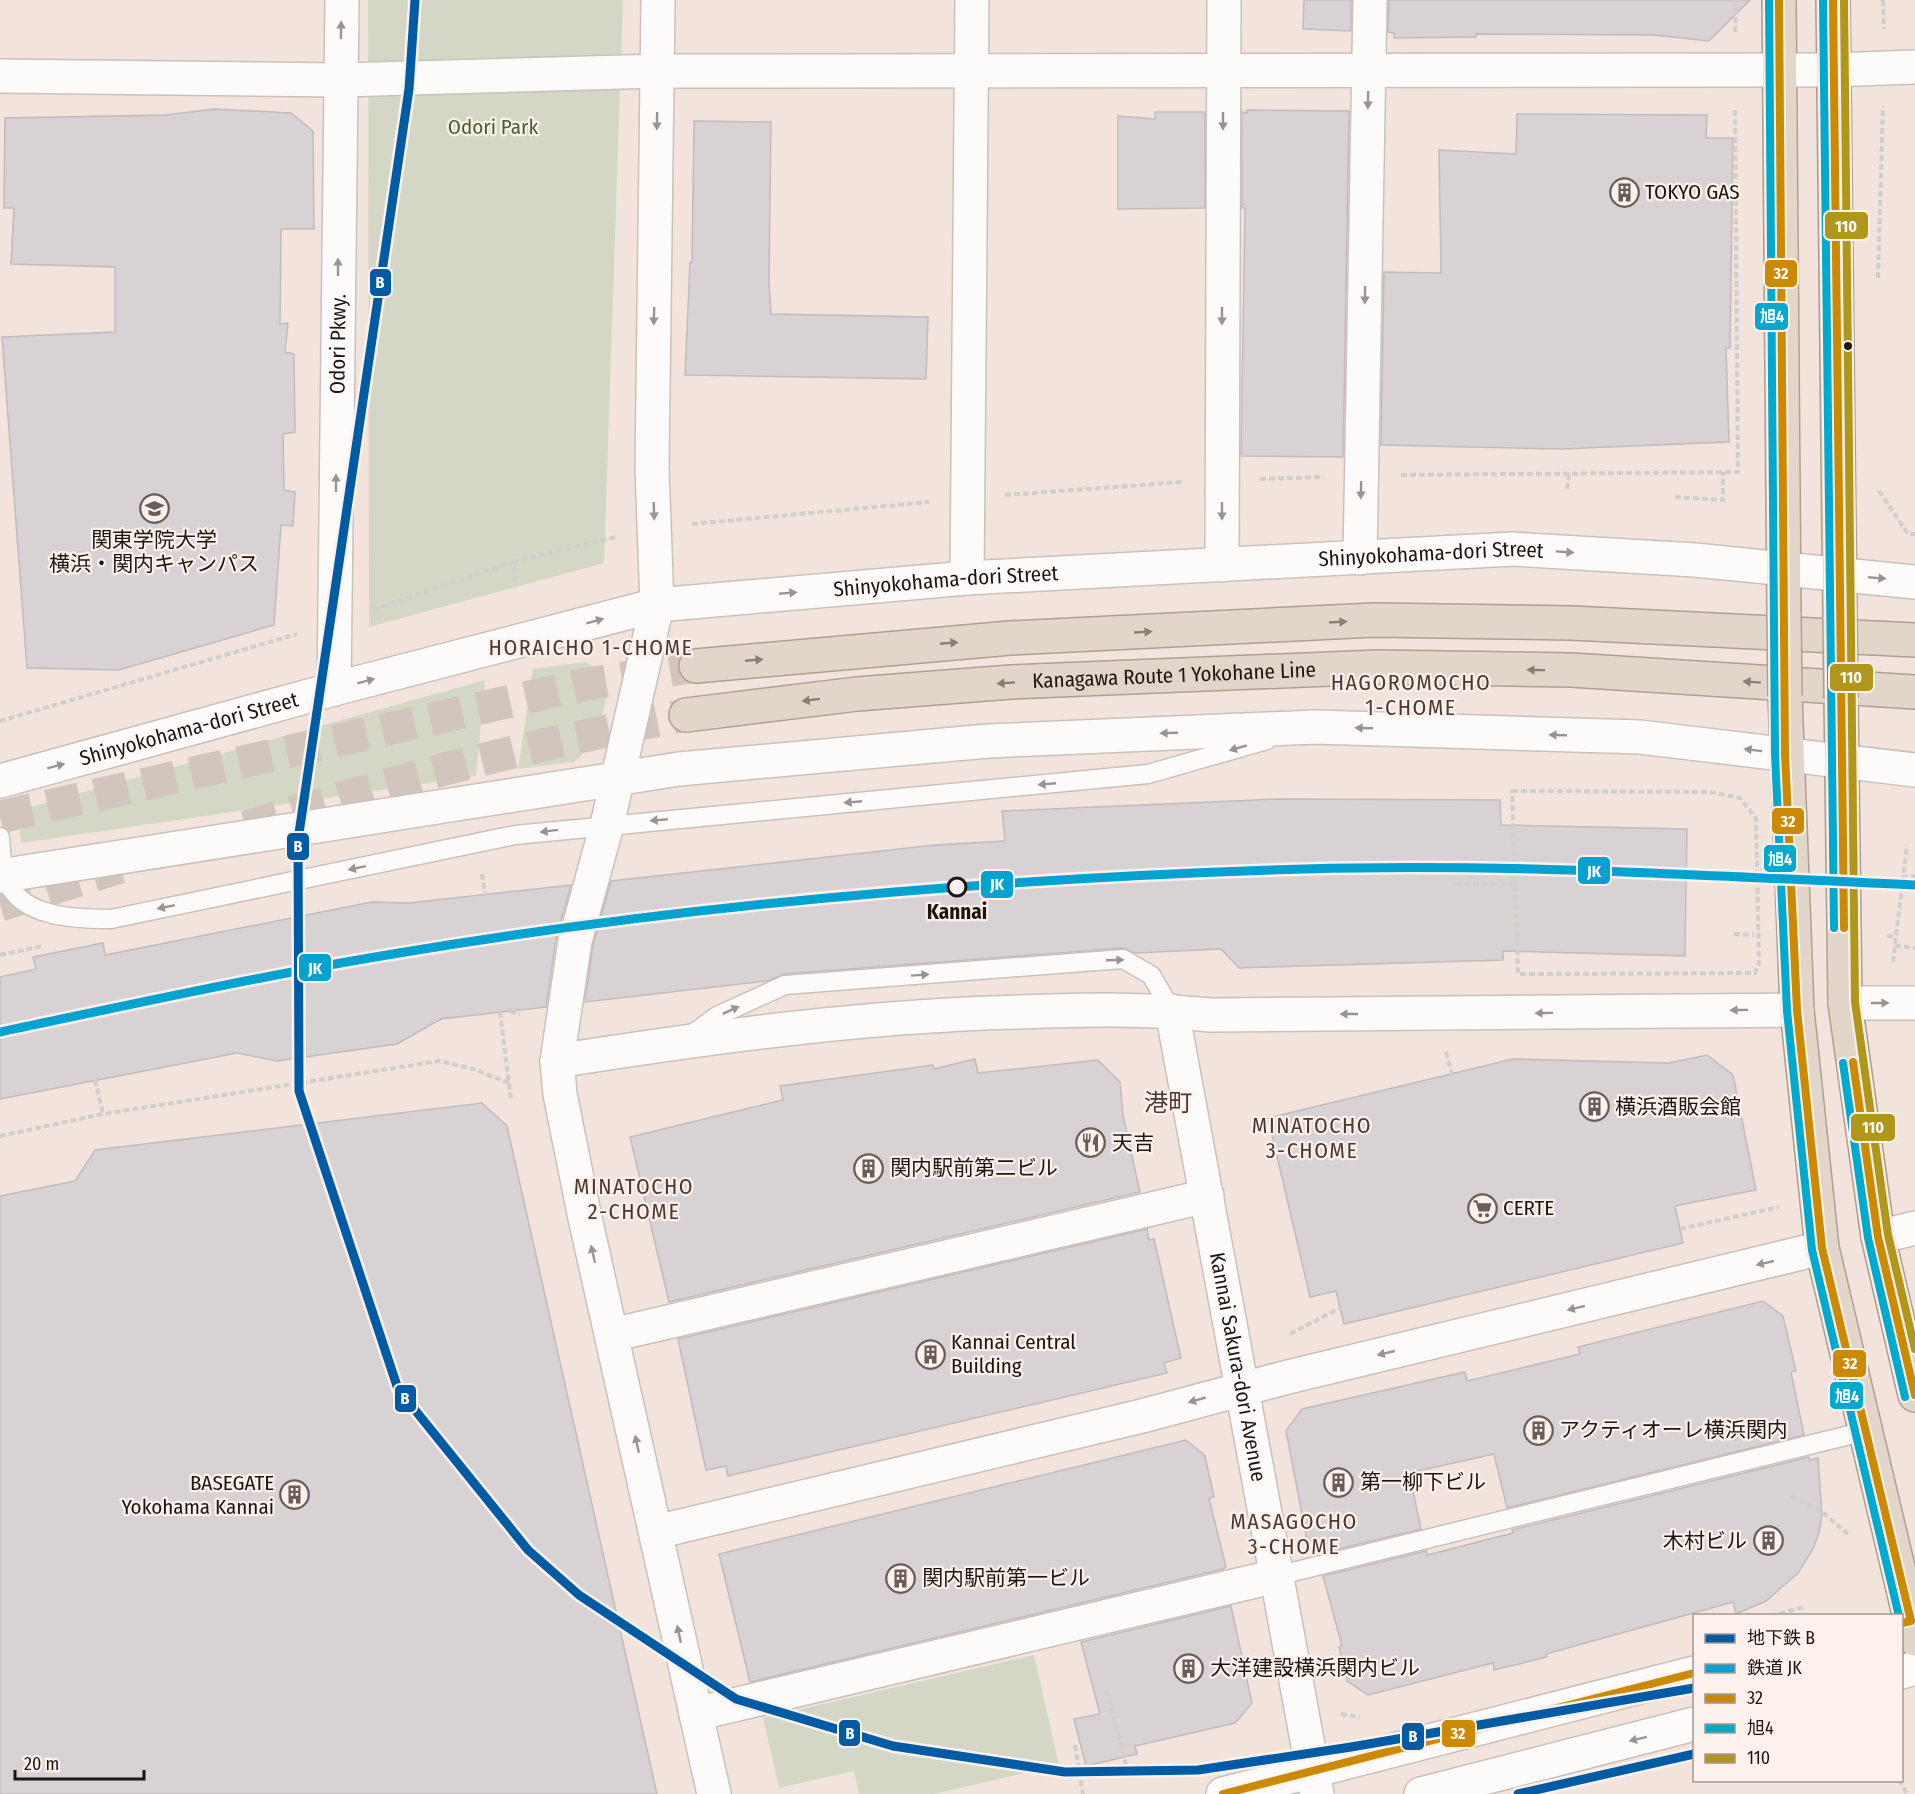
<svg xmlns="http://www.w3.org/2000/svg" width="1915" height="1794" font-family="'Fira Sans Condensed','Noto Sans JP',sans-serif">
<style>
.green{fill:#d5d7c6}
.building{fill:#d8d2d4;stroke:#c2bbbd;stroke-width:1.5}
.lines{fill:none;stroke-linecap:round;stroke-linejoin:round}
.highway-tunnel{stroke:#d2c5be;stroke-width:33;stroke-dasharray:33 16;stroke-linecap:butt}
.lane-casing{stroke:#cac0bb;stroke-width:21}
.street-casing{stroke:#cac0bb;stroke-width:36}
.secondary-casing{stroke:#cac0bb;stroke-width:36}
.highway-casing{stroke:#b09f91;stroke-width:36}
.path{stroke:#d2cecb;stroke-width:4;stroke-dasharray:6 3;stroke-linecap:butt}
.lane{stroke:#fdfbfa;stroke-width:18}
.street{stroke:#fdfbfa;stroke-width:33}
.secondary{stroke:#fdfbfa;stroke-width:33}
.highway{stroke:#e2d6ca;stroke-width:33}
.highway-bridge-casing{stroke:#b09f91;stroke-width:36;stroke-linecap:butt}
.highway-bridge{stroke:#e2d6ca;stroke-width:33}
.bus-1-casing{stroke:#fcf1ec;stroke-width:12}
.bus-2-casing{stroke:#fcf1ec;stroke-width:12}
.bus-3-casing{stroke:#fcf1ec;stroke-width:12}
.bus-1{stroke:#cc8903;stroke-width:8}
.bus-2{stroke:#00a9ce;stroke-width:8}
.bus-3{stroke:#b0961b;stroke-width:8}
.rail-1-casing{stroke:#fcf1ec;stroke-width:14}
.rail-1{stroke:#03a2d0;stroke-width:9}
.metro-1-casing{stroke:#fcf1ec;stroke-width:14}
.metro-1{stroke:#005ba5;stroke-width:9}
.oneway{fill:#999491}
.oneway2{fill:#8a7f77}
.bus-dot{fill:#1e1511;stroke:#fcf1ec;stroke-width:2}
.stop-dot{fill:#fcf1ec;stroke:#1e1511;stroke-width:3}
.labels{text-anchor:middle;stroke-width:4.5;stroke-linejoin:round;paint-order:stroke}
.park-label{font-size:21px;fill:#48602d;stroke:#fcf1ec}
.poi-label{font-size:21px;fill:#1e1511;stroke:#fcf1ec;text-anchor:start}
.street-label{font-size:21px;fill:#1e1511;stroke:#fcf1ec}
.stop-label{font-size:21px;font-weight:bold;fill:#1e1511;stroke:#fcf1ec}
.neighbourhood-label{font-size:22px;letter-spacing:1.5px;fill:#4e3930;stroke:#fcf1ec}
.quarter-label{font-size:24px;fill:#4e3930;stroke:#fcf1ec}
.line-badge{stroke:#fcf1ec;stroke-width:2}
.badge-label{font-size:16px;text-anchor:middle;font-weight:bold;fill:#fff}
</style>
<rect width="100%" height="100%" fill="#f2e4dd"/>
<path class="green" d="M368 0H623L604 563 369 627Z
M586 662C595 669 604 675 606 687 610 705 589 753 574 762L518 769 533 669Z
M485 680 476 776 21 843 19 816 27 808Z
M1034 1655 1059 1765 934 1794H859L854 1771 779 1788 763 1718Z"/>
<path class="building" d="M1304 0H1351V31L1303 29Z
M1389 0H1750L1709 41 1654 35 1476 34V37L1394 38V33L1388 32Z
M214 109 291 113 313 131 314 229H281L280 324 288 323 285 352 294 354 295 432 283 434 284 490 295 492 293 526 281 525 274 625 119 670 27 668 2 337 115 332V267L11 264 14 208H4L5 118 165 115Z
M1247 110 1349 111 1343 457 1241 456 1245 208H1242V112L1247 113Z
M1155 112H1205V208L1118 209V116L1155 119Z
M1517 114 1707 115 1706 138H1733L1730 348H1726L1729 442 1561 449 1381 445 1384 272 1441 273 1439 150 1516 154Z
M694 121 771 122 769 281 771 314 928 317 926 379 685 375 690 262H692Z
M1279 799 1500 800 1501 825 1687 829 1685 956 1503 951V960L1239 968 1221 949 1135 953 1122 948 784 974 767 981 585 1002 593 945 611 881 935 845 1005 841 1002 811Z
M571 885 556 938 546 1007 441 1019 397 1044 277 1061 237 1053 0 1099V977L36 969 33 957 103 943 105 955 372 902 409 903Z
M1707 1055 1733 1075 1756 1190 1675 1206 1683 1243 1344 1324 1336 1291 1310 1297 1268 1118 1513 1059 1669 1063Z
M975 1059 978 1073 1098 1060 1120 1082 1123 1115 1140 1192 669 1302 630 1137 783 1100 780 1086 933 1065 934 1069Z
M482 1103 507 1126 657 1794H0V1196L75 1181 95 1150Z
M1147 1229 1149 1240 1154 1239 1181 1358 1164 1363 1167 1373 728 1476 726 1466 706 1470 678 1339Z
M1763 1301 1783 1316 1796 1371 1791 1372 1804 1435 1507 1508 1494 1454 1409 1473 1421 1529 1318 1554 1316 1550 1309 1551 1286 1431 1302 1409 1465 1372 1467 1381 1580 1354 1578 1347Z
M1186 1440 1205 1456 1214 1497 1209 1498 1226 1567 1223 1569 750 1682 719 1554Z
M1809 1457V1460L1818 1458 1822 1516 1819 1533 1813 1549 1798 1573 1766 1601 1736 1614 1733 1602 1546 1654 1547 1657 1494 1670 1493 1663 1368 1695 1347 1681 1339 1647 1342 1646 1323 1576 1426 1551 1427 1555 1513 1533 1512 1530Z
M1231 1606 1252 1703 1235 1723 1135 1746 1137 1754 1086 1766 1074 1719 1100 1714 1081 1642Z"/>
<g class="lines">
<path class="highway-tunnel" d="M0 817 582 685 696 666
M246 827C391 781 536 743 686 715
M0 905 120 867"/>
<defs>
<path id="lane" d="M0 837C1 849 1 862 4 874 17 918 74 919 111 919L515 835 1148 774 1267 740
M691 1035 717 1016 785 985 1123 959 1151 975 1172 1011
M1276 1576 1866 1431"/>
<g id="street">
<path d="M658 0 652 469 657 605 607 825 575 941 557 1061 560 1094 585 1218 714 1794"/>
<path d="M1360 558 1370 0"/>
<path d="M1222 565 1224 0"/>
<path id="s1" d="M334 689 342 0"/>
<path d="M1845 1003H1915"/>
<path id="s2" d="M1172 1011 1317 1794"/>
<path d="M557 1061C710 1037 863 1016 1019 1012 1082 1010 1146 1008 1210 1015L1797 1010"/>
<path d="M1878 1237 1915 1228"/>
<path d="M612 1335 1207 1196"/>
<path d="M656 1532 1142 1416 1284 1378 1822 1248"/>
<path d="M696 1714 1276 1576"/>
</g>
<g id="secondary">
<path d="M0 76 340 80 658 71 1833 70 1915 67"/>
<path d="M967 578 972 0"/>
<path id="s3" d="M0 781 334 689 657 605 967 578 1513 549 1695 560 1915 582"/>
<path d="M0 876 679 769 988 741 1315 727 1640 737 1915 770"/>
<path d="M1902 1672 1915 1668"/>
<path d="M1223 1794 1694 1673"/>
<path d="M1421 1794 1694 1724"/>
</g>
<g id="highway">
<path d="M1779 0 1784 615"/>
<path d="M1833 0 1840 619"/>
<path d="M696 666 1010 638 1374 620 1571 623 1915 640"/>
<path d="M1785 696 1797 1010 1822 1248 1915 1639"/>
<path d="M1841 698 1845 1003 1878 1237 1915 1395"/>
<path id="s4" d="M686 715 857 694 1011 682 1378 667 1571 670 1915 692"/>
</g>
</defs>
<use href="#lane" class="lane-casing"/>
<use href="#street" class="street-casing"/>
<use href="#secondary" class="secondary-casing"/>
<use href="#highway" class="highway-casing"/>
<path class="path" d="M1883 0 1884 29
M1735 32 1736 0
M1878 278 1883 106
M1401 475 1738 472 1735 109
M1260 479 1324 477
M1567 489 1569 474
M1879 491 1908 534H1915
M1005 495 1183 482
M1675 497 1723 500V472
M692 524 929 502
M513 562 616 537
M373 610 513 562 515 587
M0 721 297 634
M1512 791 1710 792 1740 798 1756 818 1759 963 1755 973 1518 974Z
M482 874 485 893
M1902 877 1915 876
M1455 884H1515
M1734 934 1754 935
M1887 936H1896
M1895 946 1915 948
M0 955 43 946
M1893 962 1907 845
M510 1011 520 1014
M500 1012 511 1100
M1446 1052 1452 1074
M95 1080 103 1114
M0 1136 103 1114 439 1061 474 1069 509 1083
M1680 1229 1779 1207
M1290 1334 1340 1308
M1791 1496 1822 1512 1848 1534
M1771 1616 1804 1607
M1107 1690 1128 1773
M1341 1714 1360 1717
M1075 1745 1083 1794
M1899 1780 1907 1794"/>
<use href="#lane" class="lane"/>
<use href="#street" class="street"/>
<use href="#secondary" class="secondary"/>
<use href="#highway" class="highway"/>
<defs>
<path id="highway-bridge" d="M1784 615 1785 696
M1840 619 1841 698"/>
</defs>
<use href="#highway-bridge" class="highway-bridge-casing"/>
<use href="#highway-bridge" class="highway-bridge"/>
<defs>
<path id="bus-1" d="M1779 0 1785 754 1797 1010 1822 1248 1911 1621 1902 1623
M1833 0 1844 928
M1853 1062 1878 1237 1915 1395
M1223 1794 1694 1673"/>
<path id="bus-2" d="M1769 0 1775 754 1787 1011 1812 1250 1899 1616
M1823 0 1834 928
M1843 1063 1868 1238 1905 1397"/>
<path id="bus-3" d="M1844 0 1855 1002 1888 1235 1915 1349"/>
</defs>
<use href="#bus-1" class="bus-1-casing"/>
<use href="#bus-2" class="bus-2-casing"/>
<use href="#bus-3" class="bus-3-casing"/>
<use href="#bus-1" class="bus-1"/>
<use href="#bus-2" class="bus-2"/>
<use href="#bus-3" class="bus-3"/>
<defs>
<path id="rail-1" d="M0 1032C133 1004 265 975 399 953 698 903 1002 878 1305 869 1508 863 1712 876 1915 885"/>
</defs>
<use href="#rail-1" class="rail-1-casing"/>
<use href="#rail-1" class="rail-1"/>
<defs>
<path id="metro-1" d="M415 0 409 89 298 840 299 1091 398 1389 528 1550 579 1595 736 1699 893 1746 1065 1772 1198 1770 1351 1747 1694 1688
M1518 1794 1694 1754"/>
</defs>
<use href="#metro-1" class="metro-1-casing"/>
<use href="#metro-1" class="metro-1"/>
</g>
<defs><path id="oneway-solid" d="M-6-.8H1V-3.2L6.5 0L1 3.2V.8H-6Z" transform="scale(1.5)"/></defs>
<g class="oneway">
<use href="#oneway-solid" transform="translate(341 30) rotate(-89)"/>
<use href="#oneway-solid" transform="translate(1368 100) rotate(91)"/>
<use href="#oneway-solid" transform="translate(657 121) rotate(91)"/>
<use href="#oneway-solid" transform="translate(1223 121) rotate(90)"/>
<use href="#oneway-solid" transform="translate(338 267) rotate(-90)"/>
<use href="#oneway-solid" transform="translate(1365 295) rotate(91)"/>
<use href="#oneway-solid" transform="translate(654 316) rotate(91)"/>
<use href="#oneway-solid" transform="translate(1222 316) rotate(90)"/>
<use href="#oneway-solid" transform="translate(336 483) rotate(-90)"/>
<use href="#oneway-solid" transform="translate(1361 490) rotate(91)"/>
<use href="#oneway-solid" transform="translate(654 511) rotate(88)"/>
<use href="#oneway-solid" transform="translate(1222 511) rotate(90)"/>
<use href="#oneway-solid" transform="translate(1565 552) rotate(4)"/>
<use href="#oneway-solid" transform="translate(1877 578) rotate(5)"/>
<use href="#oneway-solid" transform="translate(788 593) rotate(-5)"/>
<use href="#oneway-solid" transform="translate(595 621) rotate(-15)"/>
<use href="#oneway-solid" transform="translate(366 681) rotate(-15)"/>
<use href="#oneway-solid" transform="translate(1364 728) rotate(-178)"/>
<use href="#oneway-solid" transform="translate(1169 733) rotate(178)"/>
<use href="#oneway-solid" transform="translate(1558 735) rotate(-178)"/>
<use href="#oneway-solid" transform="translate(1238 748) rotate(164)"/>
<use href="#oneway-solid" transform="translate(1753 750) rotate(-173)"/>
<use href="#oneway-solid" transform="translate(56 766) rotate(-15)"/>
<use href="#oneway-solid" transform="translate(1047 784) rotate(175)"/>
<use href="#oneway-solid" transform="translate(853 802) rotate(175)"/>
<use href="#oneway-solid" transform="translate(659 820) rotate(175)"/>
<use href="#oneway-solid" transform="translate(549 831) rotate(173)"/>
<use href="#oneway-solid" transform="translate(357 868) rotate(168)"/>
<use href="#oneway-solid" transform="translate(166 907) rotate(168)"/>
<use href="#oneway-solid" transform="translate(1115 960) rotate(-2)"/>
<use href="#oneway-solid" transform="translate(920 975) rotate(-4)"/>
<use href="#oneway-solid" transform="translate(1880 1003)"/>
<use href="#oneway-solid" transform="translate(731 1010) rotate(-25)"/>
<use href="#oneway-solid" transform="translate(1739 1010) rotate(179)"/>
<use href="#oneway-solid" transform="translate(1544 1013) rotate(179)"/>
<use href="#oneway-solid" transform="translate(1349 1014) rotate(180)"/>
<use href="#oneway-solid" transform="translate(593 1254) rotate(-103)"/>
<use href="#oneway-solid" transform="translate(1765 1263) rotate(167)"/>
<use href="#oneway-solid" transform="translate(1576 1308) rotate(167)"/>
<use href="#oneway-solid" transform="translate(1386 1353) rotate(167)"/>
<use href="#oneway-solid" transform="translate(1197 1400) rotate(164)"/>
<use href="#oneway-solid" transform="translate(637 1444) rotate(-102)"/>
<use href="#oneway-solid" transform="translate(679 1634) rotate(-102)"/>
<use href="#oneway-solid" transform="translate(1638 1739) rotate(166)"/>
</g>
<g class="oneway2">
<use href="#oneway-solid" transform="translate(1338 622) rotate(-3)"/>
<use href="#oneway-solid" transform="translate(1143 632) rotate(-3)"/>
<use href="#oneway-solid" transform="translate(949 643) rotate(-5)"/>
<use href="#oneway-solid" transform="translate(754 660) rotate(-5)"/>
<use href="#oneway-solid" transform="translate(1536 670) rotate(-179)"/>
<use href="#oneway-solid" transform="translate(1752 682) rotate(-176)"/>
<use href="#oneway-solid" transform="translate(1006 683) rotate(176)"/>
<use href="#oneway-solid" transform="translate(811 700) rotate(173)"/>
</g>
<defs>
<symbol id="building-ring" viewBox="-11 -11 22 22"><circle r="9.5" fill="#fcf1ec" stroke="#685d58" stroke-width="1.5"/><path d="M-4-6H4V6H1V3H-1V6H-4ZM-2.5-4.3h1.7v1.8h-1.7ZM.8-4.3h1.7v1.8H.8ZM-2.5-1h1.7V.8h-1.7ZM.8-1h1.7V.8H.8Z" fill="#685d58"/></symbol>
<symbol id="university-ring" viewBox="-11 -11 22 22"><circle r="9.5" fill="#fcf1ec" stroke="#685d58" stroke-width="1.5"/><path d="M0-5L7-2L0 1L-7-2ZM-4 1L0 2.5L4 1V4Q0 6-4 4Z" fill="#685d58"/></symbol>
<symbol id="restaurant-ring" viewBox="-11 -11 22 22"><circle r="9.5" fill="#fcf1ec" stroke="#685d58" stroke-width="1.5"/><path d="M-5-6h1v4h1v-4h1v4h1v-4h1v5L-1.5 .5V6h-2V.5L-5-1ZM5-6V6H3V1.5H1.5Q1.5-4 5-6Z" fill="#685d58"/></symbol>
<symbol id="supermarket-ring" viewBox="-11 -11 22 22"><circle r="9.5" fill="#fcf1ec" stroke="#685d58" stroke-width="1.5"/><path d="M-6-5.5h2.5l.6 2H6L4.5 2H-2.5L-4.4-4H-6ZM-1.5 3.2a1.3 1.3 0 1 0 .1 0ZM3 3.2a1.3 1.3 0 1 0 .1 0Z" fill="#685d58"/></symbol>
</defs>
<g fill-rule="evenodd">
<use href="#building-ring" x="1608" y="176" width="33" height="33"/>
<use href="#university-ring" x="138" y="492" width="33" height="33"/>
<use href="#building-ring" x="1578" y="1090" width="33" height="33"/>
<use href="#restaurant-ring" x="1074" y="1126" width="33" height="33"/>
<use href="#building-ring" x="852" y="1152" width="33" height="33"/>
<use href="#supermarket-ring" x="1466" y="1192" width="33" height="33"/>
<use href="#building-ring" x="914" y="1338" width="33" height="33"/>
<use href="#building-ring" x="1522" y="1414" width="33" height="33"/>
<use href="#building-ring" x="1322" y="1466" width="33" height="33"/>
<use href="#building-ring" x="278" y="1478" width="33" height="33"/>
<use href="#building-ring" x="1752" y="1524" width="33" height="33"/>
<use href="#building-ring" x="884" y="1562" width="33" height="33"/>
<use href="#building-ring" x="1172" y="1652" width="33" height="33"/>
</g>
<circle class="bus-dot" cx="1848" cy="346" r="5"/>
<circle class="stop-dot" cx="957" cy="887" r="9"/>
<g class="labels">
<g class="park-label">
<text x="493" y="134">Odori Park</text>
</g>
<g class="poi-label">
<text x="1645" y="199">TOKYO GAS</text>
<text x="154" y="547" text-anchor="middle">関東学院大学<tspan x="154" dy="24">横浜・関内キャンパス</tspan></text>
<text x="1615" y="1114">横浜酒販会館</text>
<text x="1112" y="1150">天吉</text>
<text x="890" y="1175">関内駅前第二ビル</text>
<text x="1503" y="1215">CERTE</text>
<text x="951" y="1349">Kannai Central<tspan x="951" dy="24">Building</tspan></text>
<text x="1559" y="1437">アクティオーレ横浜関内</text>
<text x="1360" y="1489">第一柳下ビル</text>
<text x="274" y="1490" text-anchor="end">BASEGATE<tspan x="274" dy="24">Yokohama Kannai</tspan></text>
<text x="1747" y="1548" text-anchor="end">木村ビル</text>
<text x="922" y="1585">関内駅前第一ビル</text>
<text x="1210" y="1675">大洋建設横浜関内ビル</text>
</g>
<g class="street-label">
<text dy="7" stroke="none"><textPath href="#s1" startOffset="345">Odori Pkwy.</textPath></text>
<text dy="7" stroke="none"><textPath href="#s3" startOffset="1456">Shinyokohama-dori Street</textPath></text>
<text dy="7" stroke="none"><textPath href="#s3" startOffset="970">Shinyokohama-dori Street</textPath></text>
<text dy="7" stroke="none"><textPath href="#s4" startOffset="490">Kanagawa Route 1 Yokohane Line</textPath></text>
<text dy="7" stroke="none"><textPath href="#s3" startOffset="196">Shinyokohama-dori Street</textPath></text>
<text dy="7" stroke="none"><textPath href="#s2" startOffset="362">Kannai Sakura-dori Avenue</textPath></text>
</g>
<g class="stop-label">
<text x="957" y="919">Kannai</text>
</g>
<g class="neighbourhood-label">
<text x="591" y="655">HORAICHO 1-CHOME</text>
<text x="1411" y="690">HAGOROMOCHO<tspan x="1411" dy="25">1-CHOME</tspan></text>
<text x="1312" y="1133">MINATOCHO<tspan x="1312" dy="25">3-CHOME</tspan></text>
<text x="634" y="1194">MINATOCHO<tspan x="634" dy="25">2-CHOME</tspan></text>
<text x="1294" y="1529">MASAGOCHO<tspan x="1294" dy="25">3-CHOME</tspan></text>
</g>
<g class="quarter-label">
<text x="1168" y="1111">港町</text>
</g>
</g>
<g class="line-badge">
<rect x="1824" y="211" width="45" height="29" rx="6" fill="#b0961b"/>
<rect x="1764" y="259" width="34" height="29" rx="6" fill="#cc8903"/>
<rect x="369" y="268" width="23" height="29" rx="6" fill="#005ba5"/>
<rect x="1754" y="302" width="35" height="29" rx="6" fill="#00a9ce"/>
<rect x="1829" y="663" width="45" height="29" rx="6" fill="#b0961b"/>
<rect x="1771" y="807" width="34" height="28" rx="6" fill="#cc8903"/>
<rect x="286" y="832" width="24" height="29" rx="6" fill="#005ba5"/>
<rect x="1763" y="844" width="34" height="29" rx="6" fill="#00a9ce"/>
<rect x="1577" y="856" width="34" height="29" rx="6" fill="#03a2d0"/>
<rect x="980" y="870" width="34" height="29" rx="6" fill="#03a2d0"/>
<rect x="298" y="953" width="34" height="29" rx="6" fill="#03a2d0"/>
<rect x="1850" y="1113" width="46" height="29" rx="6" fill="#b0961b"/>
<rect x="1832" y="1349" width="35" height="29" rx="6" fill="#cc8903"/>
<rect x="1829" y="1381" width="35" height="29" rx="6" fill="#00a9ce"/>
<rect x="394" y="1384" width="23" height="29" rx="6" fill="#005ba5"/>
<rect x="838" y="1719" width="23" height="28" rx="6" fill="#005ba5"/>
<rect x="1441" y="1719" width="35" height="29" rx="6" fill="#cc8903"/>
<rect x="1401" y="1722" width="24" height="29" rx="6" fill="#005ba5"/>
</g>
<g class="badge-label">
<text x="1846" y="232">110</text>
<text x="1781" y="279">32</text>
<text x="380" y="288">B</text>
<text x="1772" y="322">旭4</text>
<text x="1851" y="683">110</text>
<text x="1788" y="827">32</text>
<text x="298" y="852">B</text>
<text x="1780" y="865">旭4</text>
<text x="1594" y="877">JK</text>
<text x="997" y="890">JK</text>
<text x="315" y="974">JK</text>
<text x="1873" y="1133">110</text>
<text x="1850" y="1369">32</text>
<text x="1847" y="1402">旭4</text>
<text x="405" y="1404">B</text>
<text x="850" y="1739">B</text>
<text x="1458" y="1739">32</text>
<text x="1413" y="1742">B</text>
</g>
<rect x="1693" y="1614" width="210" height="168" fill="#fcf1ec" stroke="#a39994" stroke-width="1.5"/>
<rect x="1705" y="1634" width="30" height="9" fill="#005ba5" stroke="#a39994" stroke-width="1.5"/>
<text x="1747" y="1644" font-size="18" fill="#1e1511">地下鉄 B</text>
<rect x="1705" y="1664" width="30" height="9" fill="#03a2d0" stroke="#a39994" stroke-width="1.5"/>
<text x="1747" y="1674" font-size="18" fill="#1e1511">鉄道 JK</text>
<rect x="1705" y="1694" width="30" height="9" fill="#cc8903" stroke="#a39994" stroke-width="1.5"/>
<text x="1747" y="1704" font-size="18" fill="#1e1511">32</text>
<rect x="1705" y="1724" width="30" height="9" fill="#00a9ce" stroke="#a39994" stroke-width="1.5"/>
<text x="1747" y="1734" font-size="18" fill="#1e1511">旭4</text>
<rect x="1705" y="1754" width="30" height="9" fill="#b0961b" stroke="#a39994" stroke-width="1.5"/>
<text x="1747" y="1764" font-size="18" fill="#1e1511">110</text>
<path d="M15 1770v9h129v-9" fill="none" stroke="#1e1511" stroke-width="3"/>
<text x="24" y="1770" font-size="18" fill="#1e1511" stroke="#fcf1ec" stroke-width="4.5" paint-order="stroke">20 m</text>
</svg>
